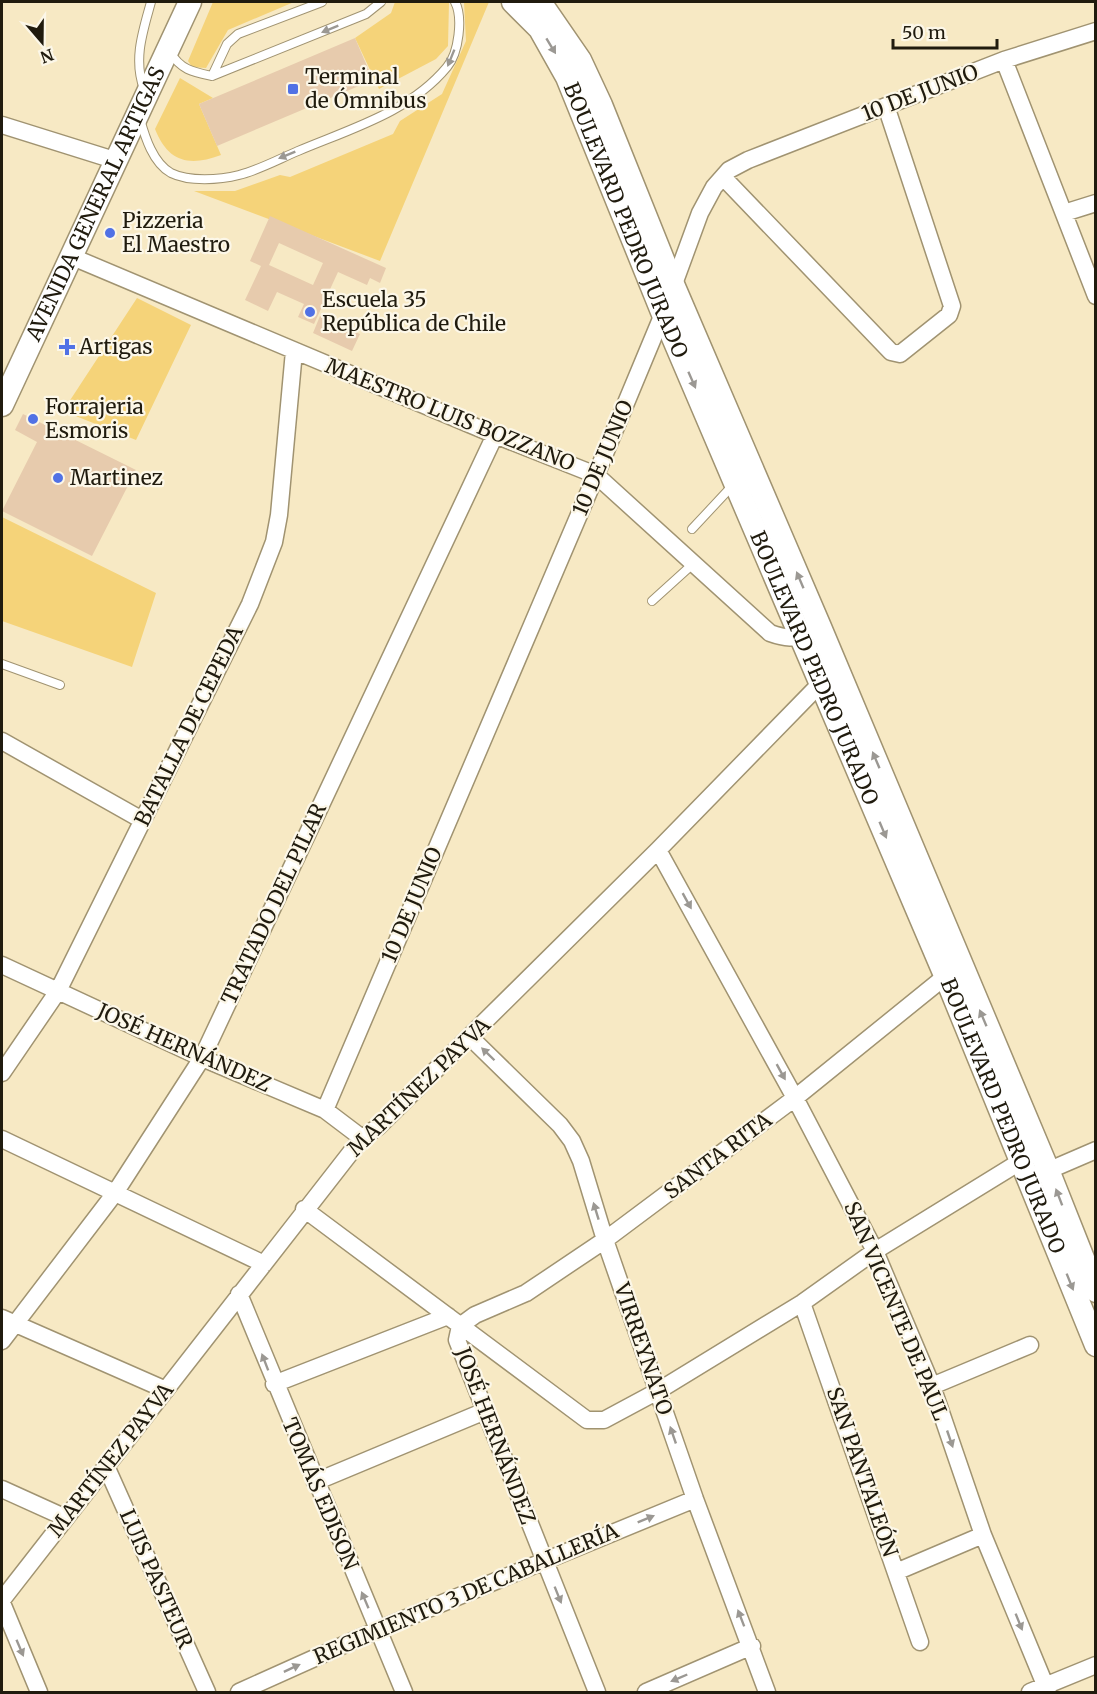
<svg xmlns="http://www.w3.org/2000/svg" width="1097" height="1694" font-family="Merriweather,serif">
<style>
.green{fill:#f5d379}
.building{fill:#e7cbad;fill-rule:evenodd}
.lines{fill:none;stroke-linecap:round;stroke-linejoin:round}
.lane-casing{stroke:#a09371;stroke-width:10}
.street-casing{stroke:#a09371;stroke-width:19}
.secondary-casing{stroke:#a09371;stroke-width:25}
.lane{stroke:#fff;stroke-width:8}
.street{stroke:#fff;stroke-width:16}
.secondary{stroke:#fff;stroke-width:22}
.oneway{fill:#9b9893}
.poi-dot{fill:#5171e5;stroke:#fcf7e8;stroke-width:2}
.labels{text-anchor:middle;stroke-width:4.5;stroke-linejoin:round;paint-order:stroke}
.poi-label{font-size:21px;fill:#201b0e;stroke:#fcf7e8;text-anchor:start}
.street-label{font-size:21px;fill:#201b0e;stroke:#fcf7e8}
</style>
<rect width="100%" height="100%" fill="#f7e9c4"/>
<path class="green" d="M213 2H294L228 30 206 68 192 67 188 61Z
M395 2H449L448 46 436 59 379 89 355 38 391 13Z
M464 2H489L380 261 194 191H235L280 175 290 177 393 134 400 121 442 94 466 41Z
M180 78 213 98 199 104 221 155C189 167 168 162 155 129Z
M137 298 191 325 136 440 63 411Z
M2 517 156 593 132 667 2 621Z"/>
<path class="building" d="M355 38 373 80 217 146 199 104Z
M270 216 386 268 380 283 370 278 367 285 338 272 314 324 298 317 304 304 277 292 268 311 245 300 261 266 250 261ZM279 243 323 263 313 285 269 265Z
M320 316 360 334 352 351 313 333Z
M23 414 136 470 92 556 2 511 37 442 15 430Z"/>
<g class="lines">
<defs>
<path id="lane" d="M170 52C181 70 193 72 212 76L366 14 381 2
M212 76 227 44 238 34 322 2
M144 89C133 59 143 31 151 2
M140 119C145 137 153 163 171 173 189 182 220 180 239 175 259 170 279 159 298 151 350 129 410 112 447 67 459 53 463 17 455 2
M692 529 734 484
M652 601 694 563
M2 664 60 685"/>
<path id="street" d="M1004 60 1096 296
M2 125 114 160
M723 177 891 352 900 354 949 315 952 306 886 106
M1064 213 1096 203
M70 256 495 435 596 475 770 633C784 638 796 640 809 633
M2 741 142 820
M658 850 795 1098 875 1251 932 1386 983 1535 1048 1692
M2 965 202 1058 325 1110 362 1138
M471 1038 560 1125 572 1141 581 1161 605 1240 695 1499 767 1692
M2 1073 58 991 250 604 274 542 279 515 294 351
M325 1110 596 475 663 314 700 213 714 187 729 170 748 160 1004 60 1096 31
M2 1139 264 1264
M1038 1175 1096 1150
M304 1209 587 1420H604L658 1391 802 1303 875 1251 1031 1155
M239 1294 404 1692
M802 1303 920 1642
M2 1318 166 1390
M460 1326 475 1315 526 1293 605 1240 795 1098 952 971
M460 1326 457 1340 597 1692
M2 1341 115 1193 202 1058 495 435
M274 1384 448 1316
M932 1386 1030 1345
M106 1466 207 1692
M315 1482 485 1411
M2 1489 66 1518
M896 1572 983 1535
M2 1600 362 1138 378 1127 658 850 821 683 829 680
M2 1603 39 1692
M239 1692 377 1630 695 1499
M646 1692 752 1646
M1030 1692 1096 1665"/>
<g id="secondary">
<path id="s1" d="M513 2 540 29 567 77 663 314 945 975 1096 1345"/>
<path d="M540 2 580 60 601 105 672 282 820 627 1048 1170 1096 1291"/>
<path id="s2" d="M2 405 190 2"/>
</g>
</defs>
<use href="#lane" class="lane-casing"/>
<use href="#street" class="street-casing"/>
<use href="#secondary" class="secondary-casing"/>
<use href="#lane" class="lane"/>
<use href="#street" class="street"/>
<use href="#secondary" class="secondary"/>
</g>
<defs><path id="oneway-solid" d="M-6-.8H1V-3.2L6.5 0L1 3.2V.8H-6Z" transform="scale(1.5)"/></defs>
<g class="oneway">
<use href="#oneway-solid" transform="translate(330 29) rotate(158)"/>
<use href="#oneway-solid" transform="translate(551 46) rotate(59)"/>
<use href="#oneway-solid" transform="translate(451 58) rotate(112)"/>
<use href="#oneway-solid" transform="translate(287 155) rotate(158)"/>
<use href="#oneway-solid" transform="translate(692 380) rotate(66)"/>
<use href="#oneway-solid" transform="translate(800 580) rotate(-113)"/>
<use href="#oneway-solid" transform="translate(876 760) rotate(-113)"/>
<use href="#oneway-solid" transform="translate(883 830) rotate(67)"/>
<use href="#oneway-solid" transform="translate(687 901) rotate(61)"/>
<use href="#oneway-solid" transform="translate(983 1018) rotate(-113)"/>
<use href="#oneway-solid" transform="translate(488 1054) rotate(-136)"/>
<use href="#oneway-solid" transform="translate(781 1072) rotate(61)"/>
<use href="#oneway-solid" transform="translate(1059 1197) rotate(-111)"/>
<use href="#oneway-solid" transform="translate(596 1211) rotate(-107)"/>
<use href="#oneway-solid" transform="translate(1070 1282) rotate(68)"/>
<use href="#oneway-solid" transform="translate(265 1362) rotate(-111)"/>
<use href="#oneway-solid" transform="translate(673 1435) rotate(-109)"/>
<use href="#oneway-solid" transform="translate(950 1439) rotate(71)"/>
<use href="#oneway-solid" transform="translate(646 1519) rotate(-22)"/>
<use href="#oneway-solid" transform="translate(558 1595) rotate(68)"/>
<use href="#oneway-solid" transform="translate(365 1600) rotate(-113)"/>
<use href="#oneway-solid" transform="translate(741 1618) rotate(-111)"/>
<use href="#oneway-solid" transform="translate(1019 1622) rotate(68)"/>
<use href="#oneway-solid" transform="translate(20 1648) rotate(67)"/>
<use href="#oneway-solid" transform="translate(292 1668) rotate(-25)"/>
<use href="#oneway-solid" transform="translate(679 1678) rotate(157)"/>
</g>
<g class="poi-dot">
<rect x="287" y="83" width="12" height="12" rx="3"/>
<circle cx="110" cy="233" r="6"/>
<circle cx="310" cy="312" r="6"/>
<path d="M64 338h6v6h6v6h-6v6h-6v-6h-6v-6h6z"/>
<circle cx="33" cy="419" r="6"/>
<circle cx="58" cy="478" r="6"/>
</g>
<g class="labels">
<g class="poi-label">
<text x="305" y="84">Terminal<tspan x="305" dy="24">de Ómnibus</tspan></text>
<text x="122" y="228">Pizzeria<tspan x="122" dy="24">El Maestro</tspan></text>
<text x="322" y="307">Escuela 35<tspan x="322" dy="24">República de Chile</tspan></text>
<text x="79" y="354">Artigas</text>
<text x="45" y="414">Forrajeria<tspan x="45" dy="24">Esmoris</tspan></text>
<text x="70" y="485">Martinez</text>
</g>
<g class="street-label">
<text transform="translate(920 93) rotate(-21)" y="7">10 DE JUNIO</text>
<text dy="7" stroke="none"><textPath href="#s2" startOffset="222">AVENIDA GENERAL ARTIGAS</textPath></text>
<text dy="7" stroke="none"><textPath href="#s1" startOffset="248">BOULEVARD PEDRO JURADO</textPath></text>
<text transform="translate(450 415) rotate(22)" y="7">MAESTRO LUIS BOZZANO</text>
<text transform="translate(603 458) rotate(-67)" y="7">10 DE JUNIO</text>
<text dy="7" stroke="none"><textPath href="#s1" startOffset="734">BOULEVARD PEDRO JURADO</textPath></text>
<text transform="translate(189 726) rotate(-64)" y="7">BATALLA DE CEPEDA</text>
<text transform="translate(274 904) rotate(-65)" y="7">TRATADO DEL PILAR</text>
<text transform="translate(412 905) rotate(-67)" y="7">10 DE JUNIO</text>
<text transform="translate(184 1048) rotate(24)" y="7">JOSÉ HERNÁNDEZ</text>
<text transform="translate(419 1087) rotate(-44)" y="7">MARTÍNEZ PAYVA</text>
<text dy="7" stroke="none"><textPath href="#s1" startOffset="1220">BOULEVARD PEDRO JURADO</textPath></text>
<text transform="translate(718 1156) rotate(-37)" y="7">SANTA RITA</text>
<text transform="translate(896 1311) rotate(67)" y="7">SAN VICENTE DE PAUL</text>
<text transform="translate(643 1349) rotate(71)" y="7">VIRREYNATO</text>
<text transform="translate(495 1436) rotate(69)" y="7">JOSÉ HERNÁNDEZ</text>
<text transform="translate(111 1460) rotate(-52)" y="7">MARTÍNEZ PAYVA</text>
<text transform="translate(862 1472) rotate(71)" y="7">SAN PANTALEÓN</text>
<text transform="translate(320 1494) rotate(67)" y="7">TOMÁS EDISON</text>
<text transform="translate(156 1579) rotate(66)" y="7">LUIS PASTEUR</text>
<text transform="translate(466 1594) rotate(-23)" y="7">REGIMIENTO 3 DE CABALLERÍA</text>
</g>
</g>
<rect width="1097" height="1694" fill="none" stroke="#201b0e" stroke-width="6"/>
<g transform="translate(42 42) rotate(160)" stroke="#fcf7e8" stroke-width="4.5" paint-order="stroke">
<path d="M0-4.5L10 22L0 15L-10 22Z" fill="#201b0e"/>
<text y="-9" font-size="16" font-weight="bold" text-anchor="middle" fill="#201b0e">N</text>
</g>
<path d="M893 39v9h104v-9" fill="none" stroke="#201b0e" stroke-width="3"/>
<text x="902" y="39" font-size="18" fill="#201b0e" stroke="#fcf7e8" stroke-width="4.5" paint-order="stroke">50 m</text>
</svg>
